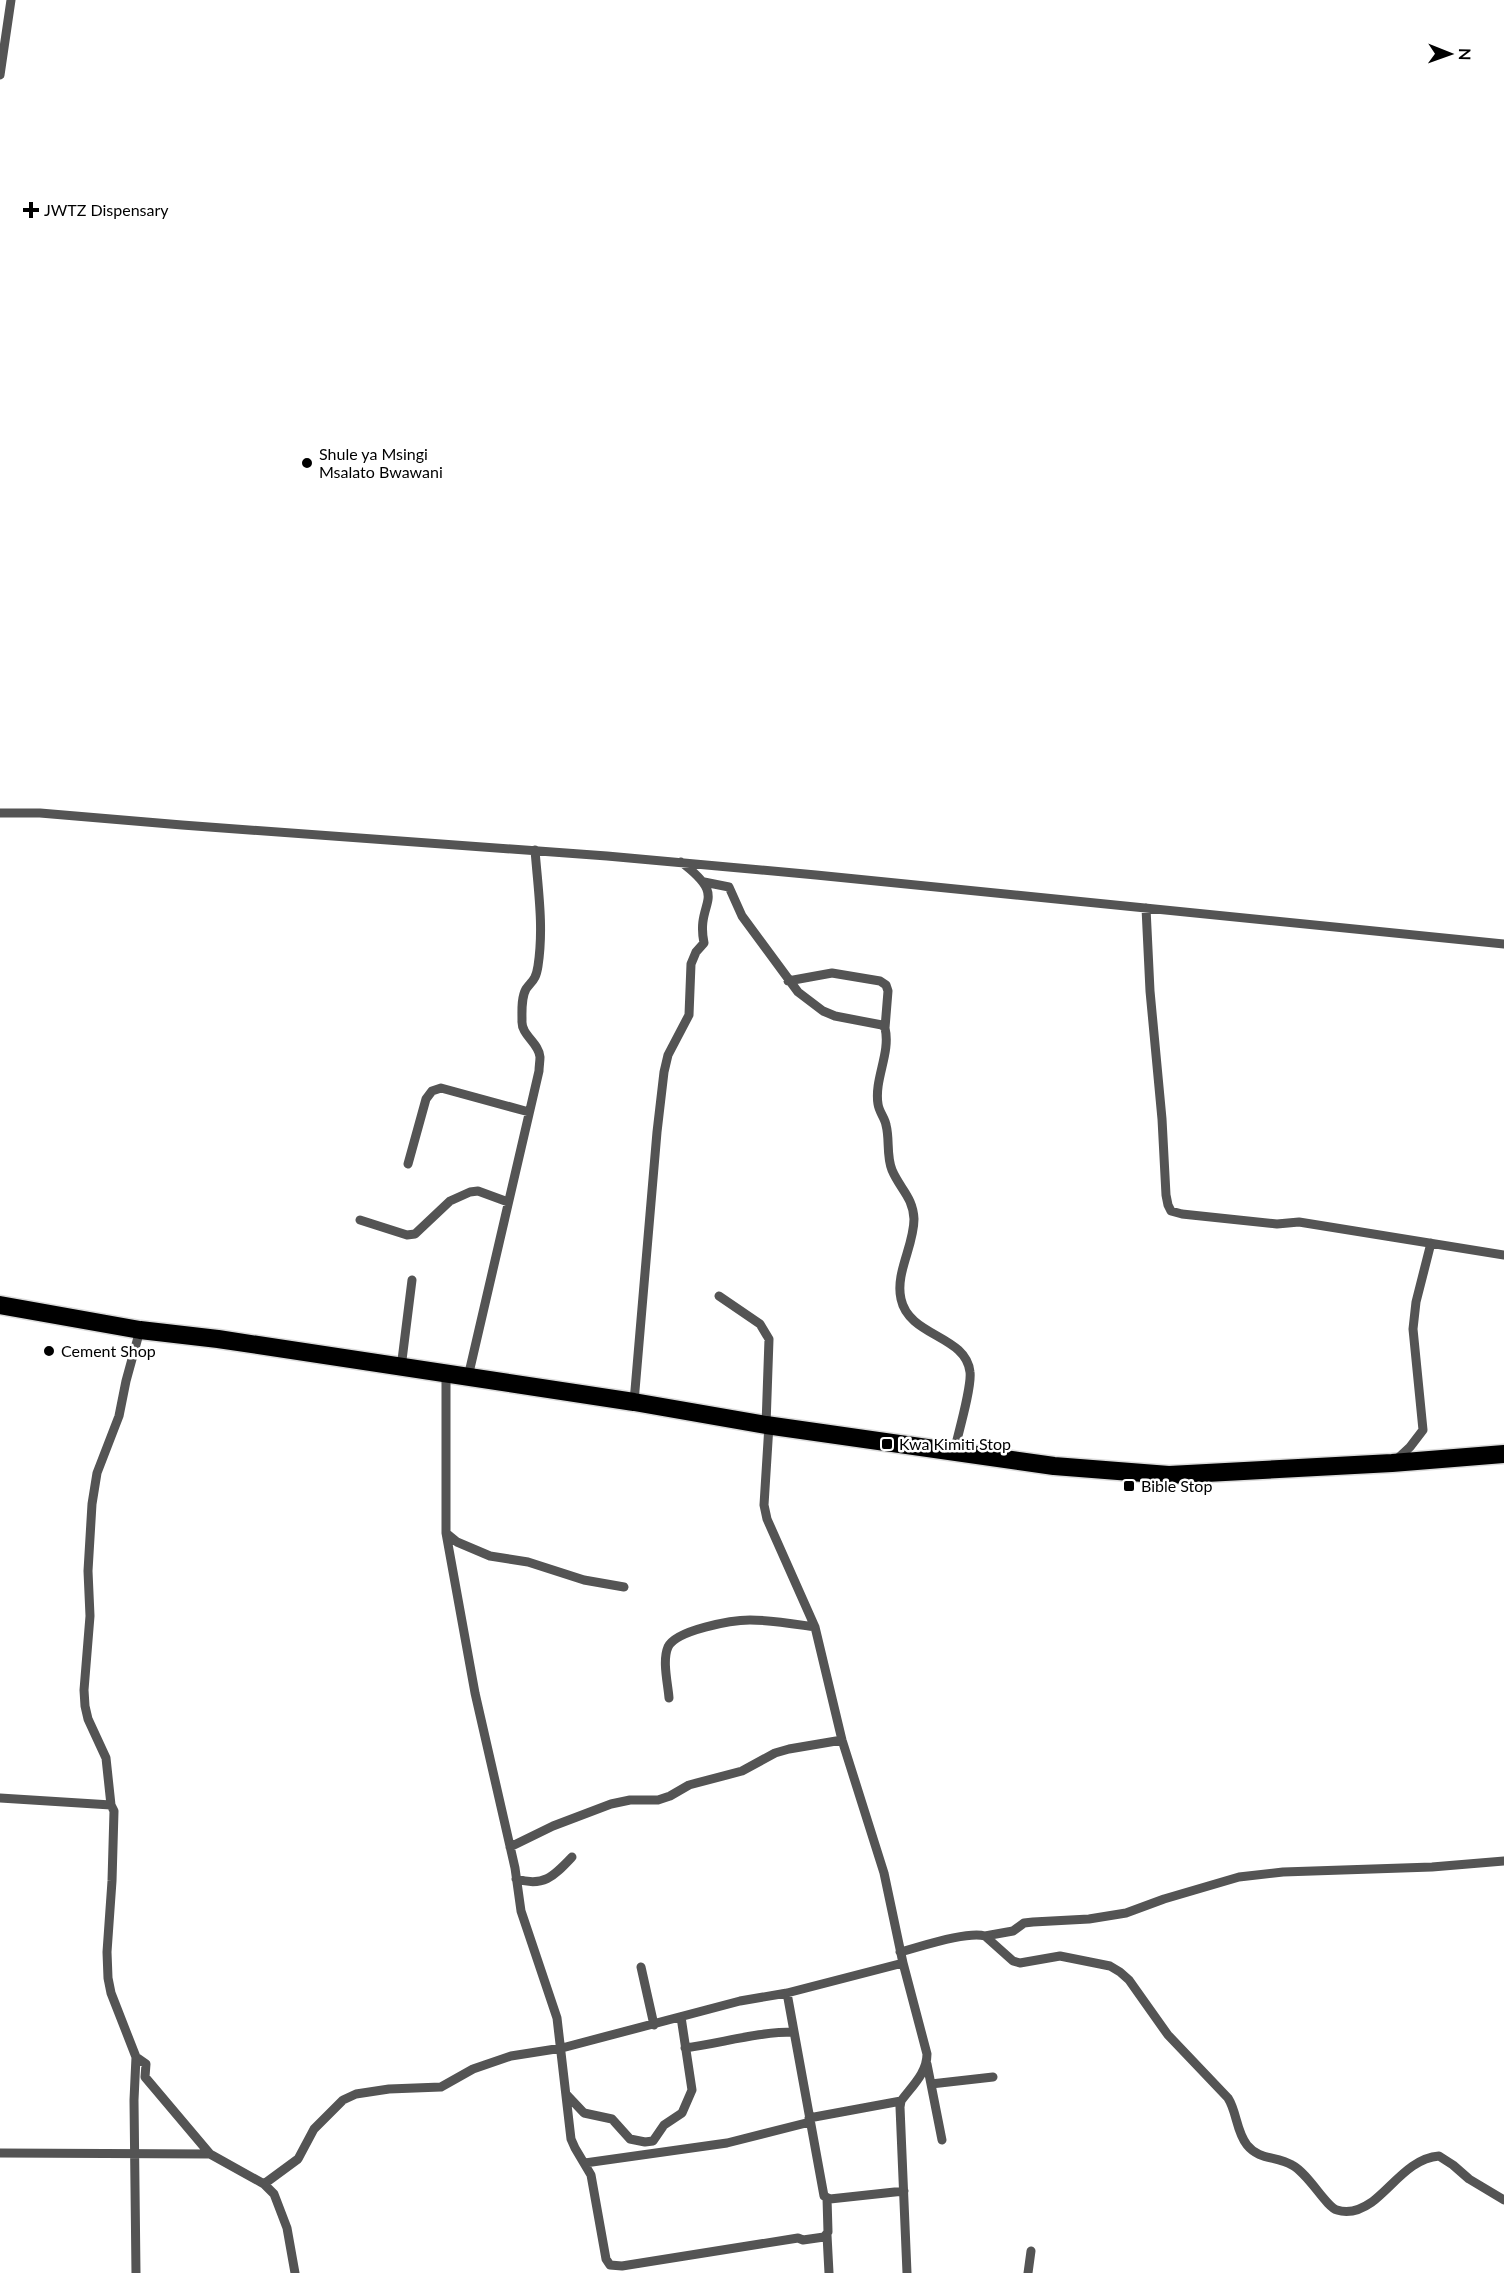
<svg xmlns="http://www.w3.org/2000/svg" width="1504" height="2273" font-family="Lato,sans-serif">
<style>
.lines{fill:none;stroke-linecap:round;stroke-linejoin:round}
.highway-casing{stroke:#dbdbdb;stroke-width:21}
.street{stroke:#545454;stroke-width:9}
.highway{stroke:#000;stroke-width:18}
.poi-dot{fill:#000;stroke:#fff;stroke-width:2}
.labels{text-anchor:middle;stroke-width:5;stroke-linejoin:round;paint-order:stroke}
.poi-label{font-size:16px;fill:#000;stroke:#fff;text-anchor:start}
</style>
<rect width="100%" height="100%" fill="#fff"/>
<g class="lines">
<defs>
<path id="highway" d="M0 1305 140 1330 218 1339 634 1402 766 1425 1054 1466 1169 1475 1392 1463 1504 1454"/>
</defs>
<use href="#highway" class="highway-casing"/>
<path class="street" d="M0 75 11 0
M0 813H40L182 825 607 856 816 875 1504 944
M704 882 729 887 742 916 798 992 823 1011 835 1016 882 1025 885 1028C891 1053 874 1079 878 1104 879 1112 885 1118 886 1125 890 1140 886 1155 892 1170 900 1189 913 1197 914 1219 914 1246 895 1273 901 1299 909 1337 966 1335 970 1372 972 1387 958 1434 954 1452
M1146 908 1150 991 1162 1119 1166 1195 1168 1205 1171 1211 1182 1214 1277 1224 1299 1222 1504 1255
M788 981 832 973 880 981 886 985 888 991 885 1028
M408 1164 426 1099 432 1091 441 1088 529 1112
M360 1220 407 1235 415 1234 450 1201 470 1192 478 1191 508 1202
M719 1296 760 1324 769 1339 766 1425
M401 1368 412 1280
M446 1374V1533L475 1693 515 1868 521 1911 557 2018 571 2139 575 2148 591 2175 606 2259 610 2265 622 2266 798 2238 803 2240 824 2237 828 2232 827 2198
M468 1377 539 1071C539 1067 540 1061 540 1057 539 1043 521 1035 522 1021 522 1011 521 998 526 989 533 980 536 979 538 966 544 927 538 889 535 850
M634 1402 657 1132 664 1072 668 1055 689 1015 691 964 696 952 704 943C695 899 731 900 681 862
M769 1425 764 1505 767 1519 815 1627 842 1740 884 1873 903 1963 927 2054C927 2073 912 2086 901 2101L900 2107 907 2273
M1396 1460 1410 1447 1423 1430 1413 1329 1416 1302 1431 1243
M446 1533 457 1542 490 1556 528 1562 584 1580 624 1587
M669 1698C668 1684 662 1661 668 1647 676 1630 732 1620 750 1620 772 1620 794 1624 815 1627
M0 1798 111 1805
M510 1847 553 1826 611 1804 630 1800H658L670 1796 689 1785 742 1771 775 1753 789 1749 842 1740
M516 1879C544 1887 553 1877 572 1857
M985 1936 1013 1931 1024 1923 1033 1922 1089 1919 1126 1913 1164 1899 1239 1877 1283 1872 1432 1867 1504 1861
M900 1952C920 1947 967 1931 985 1936L1013 1961 1020 1963 1060 1956 1110 1966 1120 1972 1129 1980 1168 2035 1228 2098C1237 2112 1236 2131 1247 2145 1259 2160 1276 2156 1292 2165 1309 2174 1326 2207 1337 2210 1349 2214 1362 2209 1372 2202 1393 2186 1411 2158 1439 2156L1453 2165 1469 2179 1504 2200
M641 1967 654 2025
M787 1993 824 2196 830 2199 904 2191
M685 2048C722 2043 757 2032 794 2032
M136 2057 146 2064 145 2077 210 2154 264 2184 274 2194 287 2228 295 2273
M927 2064 942 2140
M931 2084 993 2077
M567 2095 584 2113 612 2119 630 2139 645 2142 653 2141 664 2125 682 2113 692 2090 681 2017
M809 2118 901 2101
M0 2153 210 2154
M585 2163 727 2143 810 2122
M264 2184 298 2159 314 2129 343 2100 356 2094 389 2089 441 2087 473 2069 511 2056 562 2048 740 2001 787 1993 903 1963
M827 2235 829 2273
M136 2273 134 2100 136 2057 111 1993 108 1978 107 1952 112 1881 114 1811 111 1805 106 1758 88 1719 85 1706 84 1690 90 1616 88 1571 92 1504 97 1473 119 1416 126 1381 140 1330
M1028 2273 1031 2251"/>
<use href="#highway" class="highway"/>
</g>
<g class="poi-dot">
<path d="M28 201h6v6h6v6h-6v6h-6v-6h-6v-6h6z"/>
<circle cx="307" cy="463" r="6"/>
<circle cx="49" cy="1351" r="6"/>
<rect x="881" y="1438" width="12" height="12" rx="3"/>
<rect x="1123" y="1480" width="12" height="12" rx="3"/>
</g>
<g class="labels">
<g class="poi-label">
<text x="44" y="216">JWTZ Dispensary</text>
<text x="319" y="460">Shule ya Msingi<tspan x="319" dy="18">Msalato Bwawani</tspan></text>
<text x="61" y="1357">Cement Shop</text>
<text x="899" y="1450">Kwa Kimiti Stop</text>
<text x="1141" y="1492">Bible Stop</text>
</g>
</g>
<g transform="translate(1450 54) rotate(91)" stroke="#ffffff" stroke-width="4.5" paint-order="stroke">
<path d="M0-4.5L10 22L0 15L-10 22Z" fill="#000000"/>
<text y="-9" font-size="16" font-weight="bold" text-anchor="middle" fill="#000000">N</text>
</g>
</svg>
